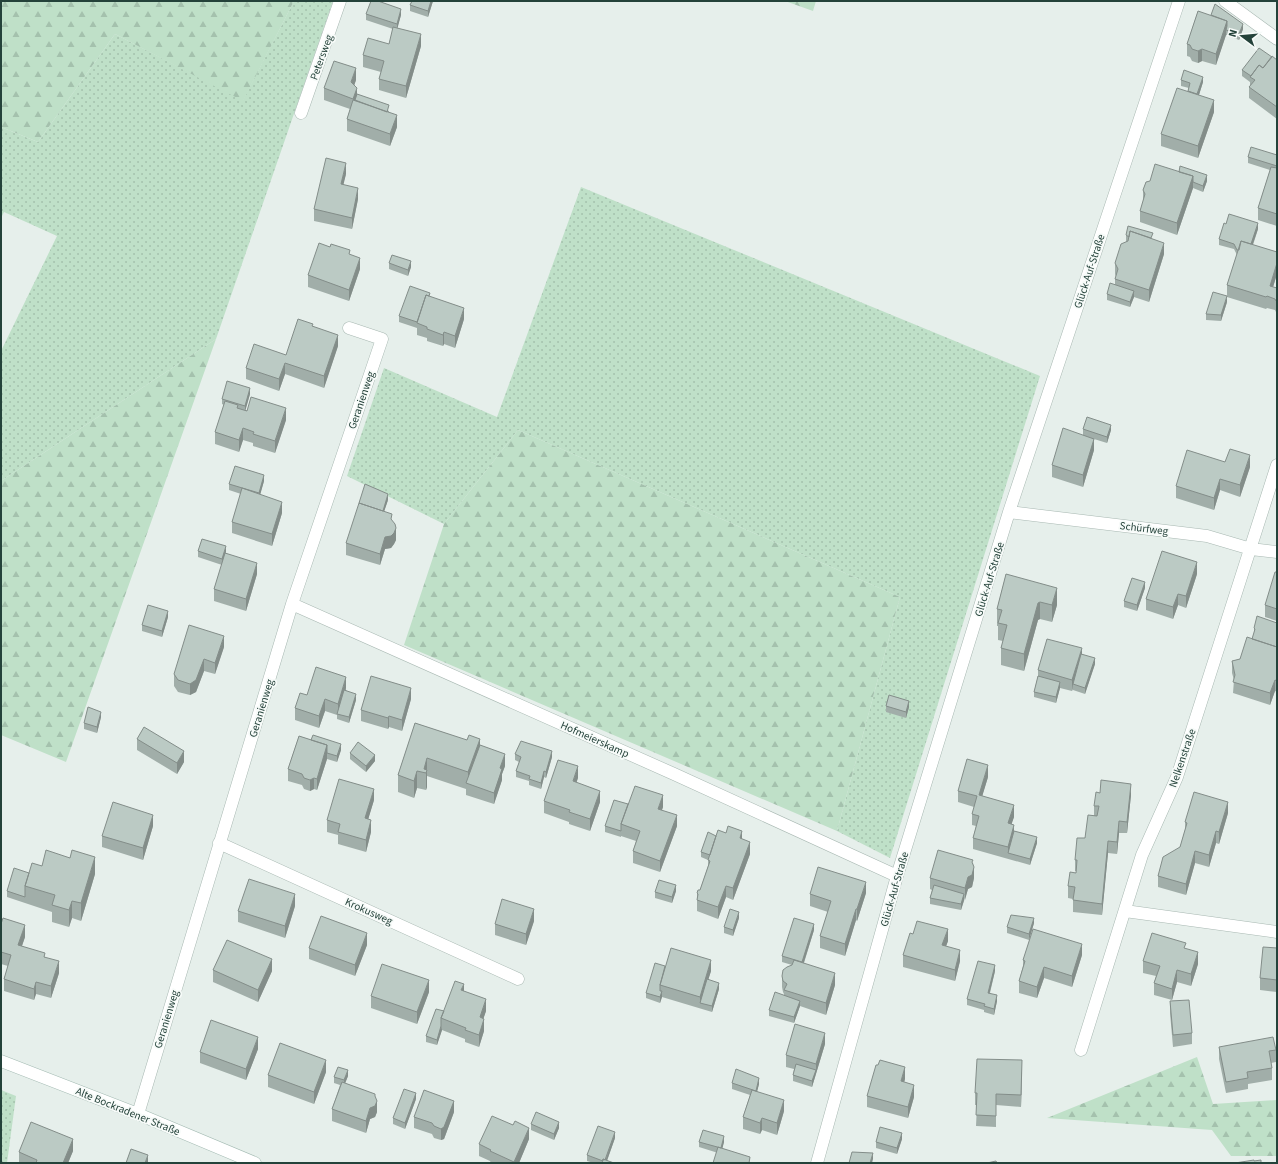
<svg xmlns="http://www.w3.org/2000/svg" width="1278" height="1164" font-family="'Source Sans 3',sans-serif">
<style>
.grass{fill:url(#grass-dots)}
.forest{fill:url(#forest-firs)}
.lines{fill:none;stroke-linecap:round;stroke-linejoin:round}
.street-casing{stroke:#a8b8b2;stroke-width:13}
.secondary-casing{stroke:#a4bbb3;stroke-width:13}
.street{stroke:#fff;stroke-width:12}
.secondary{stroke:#fff;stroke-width:12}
.wall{fill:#a1aea9}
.shaded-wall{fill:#838d89}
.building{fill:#bbcac4;stroke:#838d89}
.labels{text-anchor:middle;stroke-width:3.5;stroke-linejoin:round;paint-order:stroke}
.street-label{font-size:11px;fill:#24423a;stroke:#f7fbf9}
</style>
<defs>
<pattern id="grass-dots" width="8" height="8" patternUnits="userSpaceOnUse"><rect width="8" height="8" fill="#bfe0c8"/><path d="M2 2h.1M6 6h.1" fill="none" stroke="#a4c1ad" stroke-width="1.8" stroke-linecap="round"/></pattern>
<pattern id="forest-firs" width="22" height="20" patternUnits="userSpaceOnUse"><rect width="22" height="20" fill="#bfe0c8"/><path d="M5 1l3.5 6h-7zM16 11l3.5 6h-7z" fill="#a4c1ad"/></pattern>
</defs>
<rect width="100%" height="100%" fill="#e6efeb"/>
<path class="grass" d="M294 1H333L216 339 1 481V351L57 236 4 212 1 218V127L38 142 115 34 243 100Z
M581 187 1040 376 890 858 837 831 900 597 518 430 444 524 347 476 384 368 497 417Z
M1 1090 16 1096 7 1163H1Z"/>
<path class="forest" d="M1 1H294L243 101 115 34 38 142 1 127Z
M785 1H816L813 11Z
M216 339 66 762 1 735V481Z
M518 430 900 597 837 831 404 645 444 524Z
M1197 1057 1213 1104 1277 1100V1156H1231L1212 1130 1047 1118Z"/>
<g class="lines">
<defs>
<path id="street" d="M1225 1 1277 39
M301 113 340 1
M1009 512 1207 536 1251 549 1277 552
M292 604 674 774 897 876
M219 843 518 979
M1125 911 1277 932
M1081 1050 1142 855 1177 777 1277 465
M138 1114 292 604 382 339 349 328
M817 1163 897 876 1009 512 1179 1"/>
<path id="secondary" d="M1 1061 138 1114 255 1163"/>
</defs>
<use href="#street" class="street-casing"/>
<use href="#secondary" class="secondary-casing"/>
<use href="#street" class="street"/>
<use href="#secondary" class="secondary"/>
</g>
<path class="wall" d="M412 1H433L428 17 410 11V5Z
M1198 11 1243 29 1239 40 1226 35 1216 65 1202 61 1198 63 1192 61 1190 57 1187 56V44Z
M366 14 401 15 397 28 421 46 406 98 379 90V79L381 72 363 67V55L389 44 393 29 366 20Z
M1272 57 1277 60V119L1249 98V87L1250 86V82L1242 76V70Z
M356 80 354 86 357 94 389 111V112L397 127 390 146 347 131V119L350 109 324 100V88Z
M1181 80 1203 82 1199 95 1214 112 1198 158 1161 146V134L1188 91 1189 88 1181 86Z
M1277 155V226L1258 220V208L1270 170 1248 163V157Z
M346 174 343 184 358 199 352 229 314 221V209Z
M1207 181 1203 192 1193 188 1177 235 1140 222V211L1143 202V190L1146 182Z
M1258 229 1253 245 1277 252V274L1273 287 1277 288 1276 312 1275 310 1267 308 1266 309 1227 297V285L1237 255 1234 249 1219 245V239Z
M1126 235 1153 239 1164 254 1149 302 1134 297 1130 307 1107 300V294L1115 285V279L1116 277 1115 274V263L1126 242Z
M389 263 411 267 408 276 389 269Z
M360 269 349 301 308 287V275Z
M430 296 464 319 455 348 444 344 443 346 427 341V338L417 335V328L399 322V316Z
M1227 302 1221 321 1206 320V314Z
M313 326 338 346 324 388 285 374 279 391 246 379V368L286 355Z
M250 394 245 410 286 420 275 453 253 446V443L243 440 239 452 215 444V432L224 405 222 404V399Z
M1083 429 1111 430 1107 443 1094 439V450L1083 487 1052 477V465L1083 435Z
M1250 467 1240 497 1220 490 1214 510 1176 498V486Z
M264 481 260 494 282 513 272 546 232 533V522L241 494 229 490V484Z
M388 500 384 511 392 521 396 540 394 544 391 548 385 549 380 565 346 555V543Z
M198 551 226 553 257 574 246 611 214 601V589L222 565 198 557Z
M1277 572V621L1265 617V605Z
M1006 574 1057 605 1052 622 1040 619 1038 620 1024 671 1001 665V648L1003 641 998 640V626H997V609Z
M1197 574 1186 608 1178 605 1173 619 1146 610V599Z
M1145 588 1137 611 1124 607V601Z
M168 617 162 637 142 631V625Z
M1277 623V692L1275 691 1270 705 1233 693 1234 680 1232 673V661L1240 659 1252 639 1254 634V628Z
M224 647 215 674 204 671 196 692 190 695 178 692 174 686V674Z
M1095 664 1085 694 1073 690V689L1072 691 1060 688 1056 703 1034 697V692L1038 676V670Z
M346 688V690L356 700 349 723 337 719V715L325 711 319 728 295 720V708L307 695Z
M411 699 402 731 389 727 388 729 361 721V710Z
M886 706 909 707 906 718 886 712Z
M101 717 97 733 84 729V723Z
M415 723 480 745 505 766 502 774V780L494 804 466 795V789L427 776V787L426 790 417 788 414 798 398 792V775Z
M299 736 341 750 337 762 327 759 317 790 314 789 310 791 304 789 302 785 288 781V769Z
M137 739 184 762 177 774 137 750Z
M350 753 375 761 366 772 350 759Z
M515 754 552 757 546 778 544 777 541 789 529 785V781L516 777V771L519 762 515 760Z
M988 777 982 796 1014 817 1011 824 1014 831 1037 843 1030 865 973 849V838L976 826 972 825V814L974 807 958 802V791Z
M578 778 576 782 600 802 590 831 569 824V822L544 813V801Z
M1131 795 1127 833H1119L1117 854 1108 853 1102 915 1073 912V899L1068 898V886L1076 873V871H1075V860L1085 838 1094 816V806Z
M374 800 368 819 371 832 366 852 338 844V835L327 832V820Z
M628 804 663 807 662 810 677 826 660 872 633 863V851L636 841 621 836V837L605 832V826Z
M1228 813 1219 844 1216 843 1209 867 1195 863 1186 895 1158 887V876L1180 847 1185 830V822Z
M153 826 143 860 102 847V836Z
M742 839 750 854 733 900 726 897 718 919 697 911V893L700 890 708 866V860L701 857V852Z
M973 863 974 878 972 887 968 889 961 910 930 904V898L932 890 930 889V878Z
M42 866 95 874 81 921 72 918 69 927 52 922V912L7 897V891L29 873Z
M676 891 672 903 655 898V892Z
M866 893 857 921 856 920 845 956 820 948V936L828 912 810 906V894Z
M295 906 285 938 238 922V911Z
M739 918 733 936 724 933V927Z
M534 921 526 945 495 935V924Z
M1034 923 1029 940 1007 933V927Z
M1 924 25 937 22 946 45 957 59 973 51 998 36 994 34 1000 4 991V979L8 966 1 964Z
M814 930 804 963 835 985 826 1015 800 1006 794 1023 769 1016V1010L784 995V994L783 992 782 987V976L792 965 782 962V956Z
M913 934 948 941 946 946 960 961 955 981 903 967V955Z
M367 945 355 976 309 959V948Z
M1277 948V992L1260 990V978Z
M1186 949 1198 964 1191 986 1177 982 1172 1000 1154 995V983L1156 976 1143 973V961Z
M1082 955 1072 987 1044 978 1037 998 1019 993V981L1023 966V960Z
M665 966 711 971 708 980 719 989 712 1012 662 997 660 1003 646 998V993Z
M213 970 272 971 258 1002 213 982Z
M995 971 990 993 997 1001 994 1015 984 1012V1010L967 1005V999Z
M464 991 486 1011 483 1019 484 1031 479 1047 465 1042V1039L442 1030 437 1045 426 1042V1036L444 1011Z
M429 992 417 1024 371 1008V996Z
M1170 1001 1192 1033V1044L1173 1047 1170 1013Z
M825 1044 812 1087 793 1081V1075L794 1069 786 1067V1055Z
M1219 1047 1276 1050V1062L1271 1063 1272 1068V1080L1248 1084V1089L1226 1093 1219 1059Z
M258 1049 246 1080 200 1063V1052Z
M326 1072 314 1104 268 1087V1075Z
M1022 1072 1021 1107 996 1105V1127L976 1126 977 1105H975V1093Z
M348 1076 345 1083 375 1098 377 1112 375 1117 370 1119 366 1133 332 1121V1109L340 1085 334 1083V1077Z
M905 1079 904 1082 914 1097 908 1118 867 1107V1096Z
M732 1083 759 1084 757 1091 784 1111 777 1135 762 1130 760 1134 743 1129V1117L750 1095 732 1089Z
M416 1099 405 1129 393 1124V1118Z
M454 1112 444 1139 441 1140 434 1138 432 1134 414 1128V1117Z
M531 1124 559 1128 554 1140 531 1130Z
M615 1138 607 1161 614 1163H594L587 1161V1155Z
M529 1139 519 1163H491L490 1161 479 1156V1144Z
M902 1139 897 1154 876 1148V1142Z
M699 1142H724L722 1148 750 1163 699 1147Z
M73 1151 68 1163H19V1152Z"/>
<path class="shaded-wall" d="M431 1H433L428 17V11Z
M401 9V15L397 30V24Z
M1227 21V30H1226V35L1216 65V54Z
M1243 24V29L1239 40V34Z
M421 34V46L406 98V86Z
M1202 49V61L1198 63V51Z
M356 68V80L351 94V82Z
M1203 77V82L1197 101V95Z
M357 88V100L353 105V99Z
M1214 100V112L1198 158V146Z
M397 115V127L390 146V134Z
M346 163V174L341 195V184Z
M1207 175V181L1203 192V186Z
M1193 176V188L1177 235V223Z
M358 188V199L352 229V218Z
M1258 223V229L1249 255V249Z
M1164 243V254L1149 302V290Z
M360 258V269L349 301V290Z
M411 261V267L408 276V270Z
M1277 263V274L1270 297V286Z
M1134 291V297L1130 307V302Z
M1227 296V302L1221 321V315Z
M1277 300V312H1276V301Z
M464 308V319L455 348V336Z
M444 332V344L443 346V335Z
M338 335V346L324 388V376Z
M285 363V374L279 391V379Z
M250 388V394L245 412V406Z
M286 408V420L275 453V441Z
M1111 425V430L1107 443V437Z
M243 428V440L239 452V440Z
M1094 439V450L1083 487V475Z
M1250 455V467L1240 497V485Z
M264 475V481L259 499V493Z
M1220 479V490L1214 510V498Z
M388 494V500L381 521V516Z
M282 502V513L272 546V534Z
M396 528V540L394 544 391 548 385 549 380 565V554L385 537Z
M226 546V552L222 565V559Z
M1197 562V574L1186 608V596Z
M257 563V574L246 611V599Z
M1145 582V588L1137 611V605Z
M1057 588V605L1052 622V605Z
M1178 594V605L1173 619V607Z
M1040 602V619L1038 620 1024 671V654L1038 603Z
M168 611V617L162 637V631Z
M224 636V647L215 674V663Z
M1082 648V660L1073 684 1072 691V680Z
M1095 658V664L1085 694V688Z
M204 659V671L196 692 190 695V684Z
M346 677V688L338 714V704Z
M1275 680V691L1270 705V693Z
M1060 682V688L1056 703V697Z
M411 688V699L402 731V720Z
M356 694V700L349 723V717Z
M325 699V711L319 728V716Z
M909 701V707L906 718V712Z
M101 712V717L97 733V727Z
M389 716V727L388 729V718Z
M480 739V756L468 784V772Z
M341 744V750L337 762V756Z
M327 745V759L317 790V779Z
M184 751V762L177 774V763Z
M552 751V757L546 778V772Z
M505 754V766L502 774V780L494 804V793L500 768Z
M375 755V761L366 772V766Z
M427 758V787L426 790V773L424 769Z
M988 765V777L979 807V795Z
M578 766V778L573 793V781Z
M417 771V788L414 798V781Z
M544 771V777L541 789V783Z
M314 778V789L310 791V780Z
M1131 784V795L1127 833V822Z
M374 789V800L365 830V818Z
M600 791V802L590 831V819Z
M663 795V807L658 820V809Z
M1228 802V813L1219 844V832Z
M1014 805V817L1008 835V823Z
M153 815V826L143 860V848Z
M677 815V826L660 872V861Z
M371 820V832L366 852V840Z
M1119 821V833L1117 854V842Z
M1014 825V837L1008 853V847Z
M742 831V843L740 838Z
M1216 831V843L1209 867V855Z
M1037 837V843L1030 865V859Z
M1108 841V853L1102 915V904Z
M750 842V854L733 900V888Z
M1195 851V863L1186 895V884Z
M95 857V874L81 921V903Z
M974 867V878L972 887 968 889 965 900V888L968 877Z
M866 882V893L857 921V909Z
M676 885V891L672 903V897Z
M726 886V897L718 919V907Z
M295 894V906L285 938V926Z
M964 894V900L961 910V904Z
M72 901V918L69 927V910Z
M534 909V921L526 945V934Z
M856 909V920L845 956V944Z
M739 912V918L733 936V930Z
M1034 918V923L1029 940V934Z
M814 924V930L802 968V962Z
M25 925V937L18 957V945Z
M948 929V941L942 957V945Z
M367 933V945L355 976V965Z
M1082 944V955L1072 987V976Z
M960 950V961L955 981V970Z
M1198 952V964L1191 986V974Z
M272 959V971L258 1002V990Z
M711 960V971L701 1003H700V1008V997Z
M59 961V973L51 998V986Z
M995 965V971L988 999V993Z
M1044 967V978L1037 998V987Z
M1177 970V982L1172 1000V989Z
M835 973V985L826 1015V1003Z
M429 980V992L417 1024V1012Z
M36 982V994L34 1000V989Z
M719 983V989L712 1012V1006Z
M464 984V995L461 990Z
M662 991V997L660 1003V997Z
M997 995V1001L994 1015V1009Z
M486 999V1011L480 1029V1017Z
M800 1001V1006L794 1023V1017Z
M484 1019V1031L479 1047V1035Z
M441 1026 442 1030 437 1045V1040Z
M825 1033V1044L812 1087V1081L816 1070V1064Z
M258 1037V1049L246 1080V1069Z
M326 1060V1072L314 1104V1092Z
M1022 1060V1072L1021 1107V1095Z
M905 1067V1079L901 1093V1081Z
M348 1070V1076L344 1086V1080Z
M759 1078V1084L756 1096V1091Z
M914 1085V1097L908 1118V1107Z
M416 1093V1099L405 1129V1123Z
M375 1094V1105L377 1101V1112L375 1117 370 1119 366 1133V1121Z
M784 1100V1111L777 1135V1123Z
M454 1101V1112L444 1139 441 1140V1129Z
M762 1118V1130L760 1134V1123Z
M559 1122V1128L554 1140V1134Z
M529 1128V1139L519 1163H514V1162Z
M615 1132V1138L606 1163 605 1162Z
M902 1133V1139L897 1154V1148Z
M724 1136V1142L721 1154V1148Z
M73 1139V1151L68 1163H63Z
M873 1153V1159L872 1163H870Z
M148 1155V1163H145Z"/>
<path class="building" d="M371 1H378L401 9 397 24 366 14Z
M412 1H431L428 11 410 5Z
M1215 4 1243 24 1239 34 1226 30 1227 26V21L1211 15Z
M1198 11 1227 21 1216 54 1202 49 1198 51 1192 49 1190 45 1187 44Z
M393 27 421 34 406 86 379 79 384 61 363 55 368 38 389 44Z
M1259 48 1272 57 1263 68 1259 65 1251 76 1242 70Z
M1272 56 1277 60V107L1249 87 1255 80 1250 77 1259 65 1263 68Z
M334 61 356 68 351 82 357 88 353 99 324 88Z
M1184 70 1203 77 1197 94 1188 91 1190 83 1181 80Z
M1177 88 1214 100 1198 146 1161 134Z
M357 94 389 105 387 112 355 100Z
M353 100 397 115 390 134 347 119Z
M1251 147 1277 155V166L1248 157Z
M326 158 346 163 341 184 358 188 352 218 314 209Z
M1155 164 1193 176 1177 223 1140 211 1145 194 1143 190 1146 182 1150 181Z
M1180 166 1207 175 1203 186 1193 182V176L1179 172Z
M1271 167 1277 168V214L1258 208Z
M1229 214 1258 223 1251 244 1241 241 1239 250H1237L1234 244 1219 239 1224 223 1226 224Z
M1128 226 1153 233 1151 238 1130 231 1129 237 1126 235Z
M1130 231 1164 243 1149 290 1115 279 1118 269 1115 263 1121 244 1128 241Z
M1241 241 1277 252V263L1270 286 1277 288V300L1276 301 1275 299 1267 296 1266 297 1227 285Z
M319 243 330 247 331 244 350 250 349 254 360 258 349 290 308 275Z
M392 255 411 261 408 270 389 263Z
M1110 283 1134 291 1130 302 1107 294Z
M410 286 430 293 429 296 426 295 417 322 399 316Z
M1213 292 1227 296 1221 315 1206 314Z
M426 295 464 308 455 336 444 332 443 335 427 329V327L417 323Z
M298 319 313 324 312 326 338 335 324 376 285 363 279 379 246 368 254 344 286 355Z
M227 381 250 388 245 406 222 399Z
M251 397 286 408 275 441 253 434 254 432 243 428 239 440 215 432 225 401 238 405 237 408 247 411Z
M1087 417 1111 425 1107 437 1083 429Z
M1063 428 1094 439 1083 475 1052 465Z
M1230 449 1250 455 1240 485 1220 479 1214 498 1176 486 1187 450 1225 462Z
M235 466 264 475 259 493 229 484Z
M365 484 388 494 383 511 359 503Z
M242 488 282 502 272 534 232 522Z
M359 503 392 514 391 519 395 524 396 528 394 533 391 536 385 537 380 554 346 543Z
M202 539 226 546 222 559 198 551Z
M1162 551 1197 562 1186 596 1178 594 1173 607 1146 599Z
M225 553 257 563 246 599 214 589Z
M1275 572H1277V609L1265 605Z
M1006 574 1057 588 1052 605 1040 602 1038 603 1024 654 1001 648 1007 625 998 623 1002 610 997 609Z
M1132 578 1145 582 1137 605 1124 601Z
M148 605 168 611 162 631 142 625Z
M1257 616 1277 623V647L1252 639 1255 629 1254 628Z
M189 625 224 636 215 663 204 659 196 680 190 684 178 680 174 674Z
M1247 637 1277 647V681L1275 680 1270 693 1233 682 1235 675 1232 661 1240 659Z
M1047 639 1082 648 1072 680 1038 670Z
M1081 654 1095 658 1085 688 1073 684Z
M316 667 346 677 338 704 325 699 319 716 295 708 300 693 307 695Z
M371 676 411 688 402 720 389 716 388 718 361 710Z
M1038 676 1060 682 1056 697 1034 692Z
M344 690 356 694 349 717 337 714Z
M889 695 909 701 906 712 886 706Z
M88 707 101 712 97 727 84 723Z
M415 723 467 740 469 735 480 739 468 772 427 758 424 769 427 770 426 773 417 771 414 781 398 775Z
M144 727 184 751 177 763 137 739Z
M313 735 341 744 337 756 327 753V745L311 740Z
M299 736 327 745 317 779 314 778 310 780 304 778 302 774 288 769Z
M521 741 552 751 546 772 544 771 541 783 529 779 530 776 516 771 521 757 515 754Z
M358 742 375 755 366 766 350 753Z
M480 745 505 754 500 768 502 769 494 793 466 783Z
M967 759 988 765 979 795 1014 805 1008 823 1014 825 1008 847 973 838 979 816 972 814 977 796 958 791Z
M558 760 578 766 573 781 600 791 590 819 569 812 570 810 544 801Z
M339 779 374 789 365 818 371 820 366 840 338 832 340 824 327 820Z
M1101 780 1131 784 1127 822 1119 821 1117 842 1108 841 1102 904 1073 900 1075 887 1068 886 1070 872 1076 873 1077 860H1075L1077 838H1085L1088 815 1097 816 1099 806H1094L1096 792 1100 793Z
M635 786 663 795 658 809 677 815 660 861 633 851 640 831 621 824Z
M1194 792 1228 802 1219 832 1216 831 1209 855 1195 851 1186 884 1158 876 1163 857 1180 847 1187 823 1185 822Z
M614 800 628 804 621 824V831L605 826Z
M113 802 153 815 143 848 102 836Z
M728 826 742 831 740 838 750 842 733 888 726 886 718 907 697 900 698 894 697 893 698 890H700L710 861 708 860 718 830 726 833Z
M1014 831 1037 837 1030 859 1008 853Z
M708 832 716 836 710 855 701 852Z
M46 850 70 858 72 850 95 857 81 903 72 901 69 910 52 905 55 895 25 886 32 863 42 866Z
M938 850 973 860 972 862 974 867 972 875 968 877 965 888 930 878Z
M818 867 866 882 857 909H856L845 944 820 936 831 901 810 894Z
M14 868 29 873 25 886V897L7 891Z
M249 879 295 894 285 926 238 911Z
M659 880 676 885 672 897 655 892Z
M934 885 964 894 961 904 930 898Z
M502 899 534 909 526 934 495 924Z
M730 909 739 912 733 930 724 927Z
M1011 915 1034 918 1029 934 1007 927Z
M321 916 367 933 355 965 309 948Z
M3 918 25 925 18 945 45 953 44 957 59 961 51 986 36 982 34 989 4 979 11 955 1 952V924Z
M794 918 814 924 802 962 782 956Z
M917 921 948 929 942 945 960 950 955 970 903 955 910 933 913 934Z
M1033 929 1082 944 1072 976 1044 967 1037 987 1019 981 1025 961 1023 960Z
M1152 933 1186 943 1184 948 1198 952 1191 974 1177 970 1172 989 1154 983 1160 966 1143 961Z
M227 940 272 959 258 990 213 970Z
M1263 947 1277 948V980L1260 978Z
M671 948 711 960 700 997 660 985Z
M794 960 835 973 826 1003 784 990 787 984 783 981 782 976 783 970 787 967 792 965Z
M978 961 995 965 988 993 997 995 994 1009 984 1006 985 1004 967 999Z
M655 963 665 966 660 985V991H662L660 997 646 993Z
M382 964 429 980 417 1012 371 996Z
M707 979 719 983 712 1006 700 1003Z
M455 981 464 984 461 990 486 999 480 1017 484 1019 479 1035 465 1030 466 1028 441 1018Z
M775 992 800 1001 794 1017 769 1010Z
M1189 1000 1192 1033 1173 1035 1170 1001Z
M436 1009 444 1011 441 1018V1026L437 1040 426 1036Z
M211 1020 258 1037 246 1069 200 1052Z
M795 1024 825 1033 816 1064 786 1055Z
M1273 1037 1276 1050 1269 1051 1272 1068 1247 1072 1248 1078 1226 1082 1219 1047Z
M280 1043 326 1060 314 1092 268 1075Z
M977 1059 1022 1060 1021 1095 996 1094V1116L976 1115 977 1093H975Z
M880 1060 905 1067 901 1081 914 1085 908 1107 867 1096 876 1065H878Z
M796 1064 816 1070 812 1081 793 1075Z
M338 1067 348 1070 344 1080 334 1077Z
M736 1069 759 1078 756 1091 732 1083Z
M342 1082 375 1094V1096L377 1101 375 1106 370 1108 366 1121 332 1109Z
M404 1089 416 1093 405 1123 393 1118Z
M424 1090 454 1101 444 1127 441 1129 434 1126 432 1123 414 1117Z
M752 1090 784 1100 777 1123 762 1118 760 1123 743 1117Z
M536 1112 559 1122 554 1134 531 1124Z
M492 1116 513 1125 515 1121 529 1128 514 1162 490 1151 491 1150 479 1144Z
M31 1122 73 1139 63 1163H36L37 1160 19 1152Z
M598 1126 615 1132 605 1160 603 1159V1161L587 1155Z
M880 1127 902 1133 897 1148 876 1142Z
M703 1130 724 1136 721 1148 699 1142Z
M718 1147 750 1157 749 1163H713Z
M131 1149 148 1155 145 1163H126Z
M852 1152 873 1153 870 1163H849Z
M603 1159 614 1163H602Z
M1254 1160V1161L1261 1160V1163H1235Z
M996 1161 997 1163H987Z"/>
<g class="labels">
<g class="street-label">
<text transform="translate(321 57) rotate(-70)" y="4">Petersweg</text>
<text transform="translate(1089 271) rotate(-72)" y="4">Glück-Auf-Straße</text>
<text transform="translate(361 400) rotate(-71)" y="4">Geranienweg</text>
<text transform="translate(1144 528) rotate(7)" y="4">Schürfweg</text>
<text transform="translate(989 579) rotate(-73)" y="4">Glück-Auf-Straße</text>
<text transform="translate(261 708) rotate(-73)" y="4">Geranienweg</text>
<text transform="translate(595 739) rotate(24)" y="4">Hofmeierskamp</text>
<text transform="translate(1182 758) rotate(-71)" y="4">Nelkenstraße</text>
<text transform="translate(894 889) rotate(-74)" y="4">Glück-Auf-Straße</text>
<text transform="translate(369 911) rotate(24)" y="4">Krokusweg</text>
<text transform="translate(166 1019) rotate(-73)" y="4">Geranienweg</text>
<text transform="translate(128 1111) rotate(22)" y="4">Alte Bockradener Straße</text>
</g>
</g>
<rect width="1278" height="1164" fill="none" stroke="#24423a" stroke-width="4"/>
<g transform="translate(1242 36) rotate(286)" stroke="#f7fbf9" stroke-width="3" paint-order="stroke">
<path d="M0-3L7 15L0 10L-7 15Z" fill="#24423a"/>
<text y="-6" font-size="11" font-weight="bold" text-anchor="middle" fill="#24423a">N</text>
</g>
</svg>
